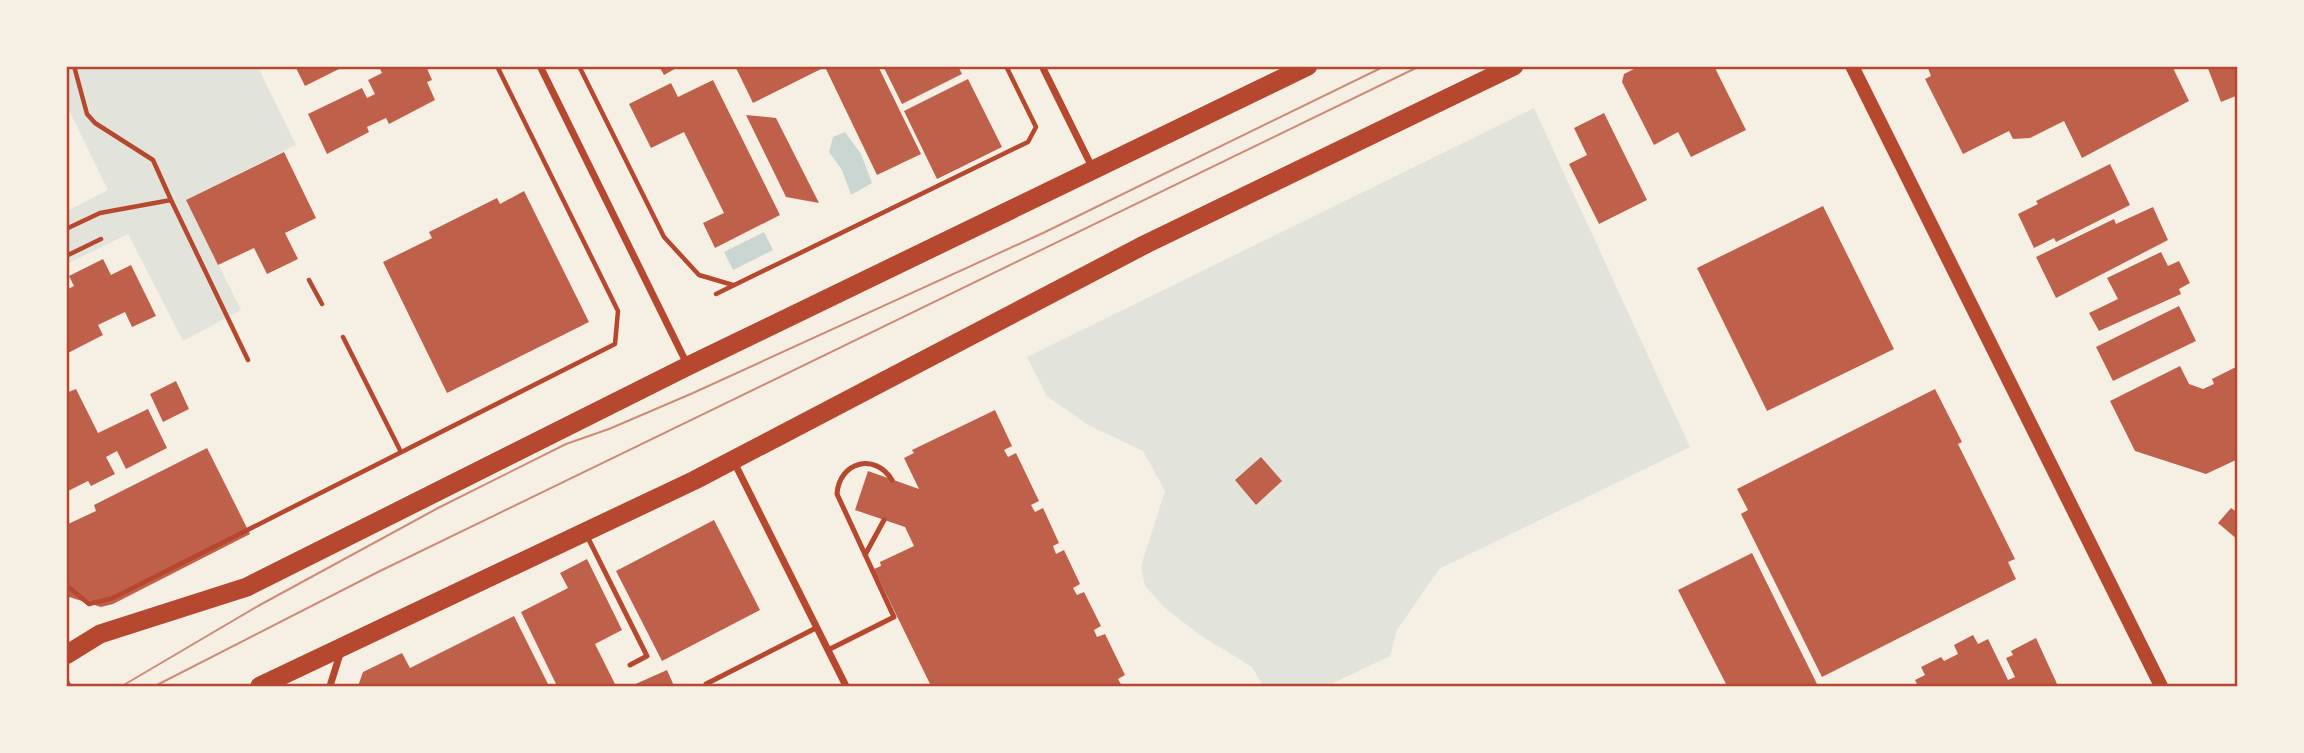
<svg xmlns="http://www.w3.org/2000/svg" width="2304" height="753" font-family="'Titillium Web',sans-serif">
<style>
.green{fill:#e2e4dc}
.water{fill:#c9d6d2}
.building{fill:#bf614a}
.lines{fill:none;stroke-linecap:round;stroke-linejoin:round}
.path{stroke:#b5482f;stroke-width:4.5}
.service{stroke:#b5482f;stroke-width:5}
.minor{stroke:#b5482f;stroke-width:7}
.secondary{stroke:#b5482f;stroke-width:14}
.trunk{stroke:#b5482f;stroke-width:19}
.tram{stroke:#cf8b77;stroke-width:2}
.neatline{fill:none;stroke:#b5482f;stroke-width:2.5}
</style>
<rect width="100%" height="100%" fill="#f6efe4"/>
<path class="green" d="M67 67H258L296 145 186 200 241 310 183 341 128 234 67 264V211L108 190 67 106Z
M1534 108 1690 447 1439 569 1397 630 1390 656 1327 686H1263L1252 667 1200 635 1165 608 1145 586 1141 566 1165 491 1143 451 1088 425 1047 396 1027 357Z"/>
<path class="water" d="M845 132 861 154 872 183 851 195 842 170 829 152 833 137Z
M764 232 773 250 733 270 724 252Z"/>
<path class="building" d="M295 66H345L305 86Z
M384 66H426L432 80 427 82 435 100 389 124 386 118 367 127 369 132 327 154 308 114 362 88 367 98 375 94 368 80 382 73 380 69Z
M659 66H680L664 75Z
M735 66H878L921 154 877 175 825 67 753 103Z
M883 66H958L962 74 902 104Z
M1640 66H1714L1746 130 1691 157 1678 132 1654 145 1622 82 1624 74Z
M1927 66H2172L2189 101 2082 158 2064 121 2030 138 2013 139 2009 131 1963 154 1925 79 1931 76Z
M2207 66H2238V95L2221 102Z
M968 79 1002 147 937 179 904 111Z
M713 80 780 215 715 248 703 223 724 213 684 132 651 148 629 104 671 83 678 97Z
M1604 113 1647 200 1599 224 1569 164 1587 155 1574 128Z
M746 115 776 118 819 203 786 197Z
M284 152 316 218 285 233 298 259 267 274 254 248 218 265 186 200Z
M2110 164 2130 205 2056 242 2054 238 2034 248 2018 214 2038 204 2036 201Z
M524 191 589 322 447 393 383 262 432 238 429 232 497 198 500 204Z
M1823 206 1894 349 1767 411 1697 268Z
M2153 207 2168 240 2056 298 2036 257 2114 219 2116 224Z
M2161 252 2168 266 2179 261 2190 283 2179 289 2181 294 2099 331 2089 313 2118 299 2107 278Z
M103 259 111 275 131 265 156 316 132 327 125 312 98 325 103 335 66 354V290L74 286 69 276Z
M2179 306 2196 341 2113 381 2096 347Z
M2180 366 2189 384 2203 389 2214 384 2212 379 2238 366V459L2206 474 2135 451 2110 401Z
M176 381 189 409 163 422 150 394Z
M76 389 98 433 148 409 167 448 126 469 117 451 106 457 115 474 91 486 88 481 66 492V393Z
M1935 389 1962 442 1958 444 2015 559 2008 562 2016 579 1822 677 1741 514 1748 510 1737 489Z
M995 410 1012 446 1004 450 1008 457 1016 453 1039 501 1031 505 1035 512 1043 508 1059 543 1053 546 1056 554 1064 550 1080 584 1073 588 1077 595 1084 592 1101 626 1094 630 1097 637 1105 634 1125 675 1118 679 1122 686H931L874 569 881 566 880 562 914 546 905 527 855 510 868 471 919 489 904 458 914 453 912 450Z
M207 448 250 534 113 604 101 607 66 596V525L96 511 94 505Z
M1261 457 1282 481 1256 505 1235 480Z
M2231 508 2238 513V540L2218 523Z
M714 520 760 610 662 661 616 571Z
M1752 553 1818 686H1727L1678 590Z
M587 559 622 630 595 644 616 686H557L521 612 568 588 560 573Z
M514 616 549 686H358L363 672 402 653 410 668Z
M1973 635 1978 644 1988 639 2008 680 2015 677 2006 658 2013 655 2011 651 2036 638 2058 686H1918L1915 680 1925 675 1921 667 1941 657 1944 661 1958 654 1954 645Z
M667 670 674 686H631Z"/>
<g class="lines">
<path class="path" d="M579 66 664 237 699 275 733 285
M171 200 248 360
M66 229 100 213 171 200 153 160 95 123 87 114 74 66
M66 256 101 239
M309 280 322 304
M716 294 1028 142 1036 127 1006 66
M343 337 401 452
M66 585 89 604 113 598 615 344 618 311 497 66"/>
<path class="service" d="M587 536 647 656 630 665
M865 555 884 520
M828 650 894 617 837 494C839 462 875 452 892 480
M706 684 816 628"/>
<path class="minor" d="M540 66 687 364
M1042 66 1093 169
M734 462 846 686
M66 683 68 686
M330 686 340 654"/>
<path class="secondary" d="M1852 66 2161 686"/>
<path class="trunk" d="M66 655 100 634 247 587 688 366 1308 66
M260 686 695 480 1146 244 1514 66"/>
<path class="tram" d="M122 686 258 606 438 508 566 444 609 429 693 393 1043 233 1385 66
M155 686 378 572 1420 66"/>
</g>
<rect width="2304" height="753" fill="none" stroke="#f6efe4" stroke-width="136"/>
<rect x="68" y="68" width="2168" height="617" class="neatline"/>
</svg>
